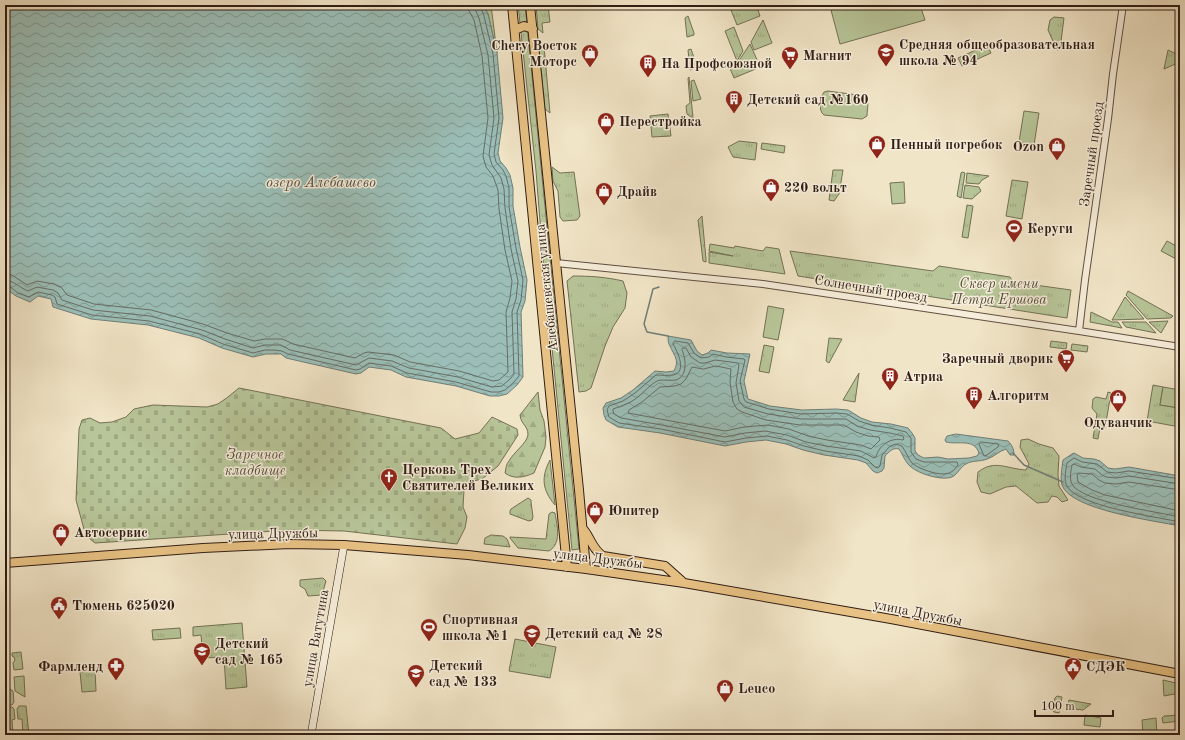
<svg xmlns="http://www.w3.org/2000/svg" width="1185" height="740" font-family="'Old Standard TT',serif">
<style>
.grass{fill:url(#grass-tufts);stroke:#747156}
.forest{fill:url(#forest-firs);stroke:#747156}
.wetland{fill:url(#wetland-marsh);stroke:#747156}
.cemetery{fill:url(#cemetery-stones);stroke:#747156}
.garden{fill:#b7c598;stroke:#747156}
.water{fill:url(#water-waves);stroke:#707e77}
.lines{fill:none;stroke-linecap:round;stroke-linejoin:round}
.shore{stroke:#666e66;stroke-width:1}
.stream{stroke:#707e77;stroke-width:1.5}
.tertiary-casing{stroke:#604f42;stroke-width:8}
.secondary-casing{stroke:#301d15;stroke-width:8}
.primary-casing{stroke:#301d15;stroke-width:10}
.tertiary{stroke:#f6eedb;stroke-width:6}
.secondary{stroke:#f6eedb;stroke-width:7}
.primary{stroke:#e8c284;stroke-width:8}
.labels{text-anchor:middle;stroke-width:3;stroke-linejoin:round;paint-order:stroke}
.poi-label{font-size:14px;font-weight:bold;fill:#301d15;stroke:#f6eedb;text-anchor:start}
.street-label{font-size:14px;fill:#301d15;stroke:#f6eedb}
.park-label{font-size:14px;font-style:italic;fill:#584f3c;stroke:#f6eedb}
.water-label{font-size:15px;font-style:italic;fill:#504e46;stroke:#f6eedb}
</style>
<defs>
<pattern id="grass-tufts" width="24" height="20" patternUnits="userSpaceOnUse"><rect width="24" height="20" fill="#b7c598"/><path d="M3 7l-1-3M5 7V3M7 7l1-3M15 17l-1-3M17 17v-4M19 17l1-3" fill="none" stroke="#9ea982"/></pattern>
<pattern id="forest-firs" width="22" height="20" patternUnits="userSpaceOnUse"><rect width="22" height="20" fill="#b7c598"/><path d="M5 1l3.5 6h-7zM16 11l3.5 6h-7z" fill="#9ea982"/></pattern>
<pattern id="wetland-marsh" width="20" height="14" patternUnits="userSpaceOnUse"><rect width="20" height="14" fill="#b7c598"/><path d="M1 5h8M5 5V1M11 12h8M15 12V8" fill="none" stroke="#9ea982"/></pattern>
<pattern id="cemetery-stones" width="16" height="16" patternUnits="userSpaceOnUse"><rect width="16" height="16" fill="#b7c598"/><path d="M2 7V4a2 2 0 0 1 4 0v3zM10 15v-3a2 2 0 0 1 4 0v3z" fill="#9ea982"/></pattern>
<pattern id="water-waves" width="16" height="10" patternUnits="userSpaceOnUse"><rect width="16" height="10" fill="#9bbfb8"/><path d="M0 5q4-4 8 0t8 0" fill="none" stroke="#7f9b94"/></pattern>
</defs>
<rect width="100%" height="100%" fill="#f1e5c7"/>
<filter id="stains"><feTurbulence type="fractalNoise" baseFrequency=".005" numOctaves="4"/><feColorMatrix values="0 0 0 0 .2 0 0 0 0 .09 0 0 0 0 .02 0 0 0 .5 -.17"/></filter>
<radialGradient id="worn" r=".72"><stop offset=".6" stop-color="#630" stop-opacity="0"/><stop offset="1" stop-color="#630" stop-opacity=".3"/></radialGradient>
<path class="grass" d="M518 5H525L579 549 572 550 542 247 536 171Z
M536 5H548L550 22 542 23 543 33 538 29Z
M745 5H770L771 6 758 10 760 16 737 25 731 10Z
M688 16 694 33V35L687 37 685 18Z
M1054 17 1064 18 1060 49 1057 50 1048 30 1050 20Z
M763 20 772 43 754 50 751 42Z
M734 27 743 51 737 61 725 31Z
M750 44 758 62 756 63 758 68 734 78 729 66 738 62Z
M987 45 991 53 962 66 958 58Z
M544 46 550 113 545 109 539 52Z
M691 49 697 66V67L690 70 688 50Z
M1168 50 1180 56V62L1164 69Z
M689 77 693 118 691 117 687 114 686 106 690 103 688 78Z
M694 80 701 99 693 101 691 81Z
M668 114 671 136 652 137 650 116Z
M739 141 757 143 755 160 733 157 728 147Z
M762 143 785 146 784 153 761 149Z
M552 167 560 173 574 172 580 216 577 220 563 221 560 217 558 191 553 181Z
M833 170H843L839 194 834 201 829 200Z
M962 172 965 173 961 198 957 196 961 173Z
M967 173 989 176 982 180 979 184 966 183Z
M1012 180 1028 182 1022 219 1006 216Z
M965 185 979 187 981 191 972 199 963 198Z
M967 205 973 206 968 238 962 237Z
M702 216 706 259V262L703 261 698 220Z
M710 244 734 248 735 246 763 251 766 247 779 249 785 274 709 263V252L733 256 709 251Z
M790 251 933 271 939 266 1010 277 1013 282 1071 290 1067 318 798 276Z
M573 276C590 276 606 277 623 281L627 293 625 308 613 327 605 346 591 388 586 391 579 392 567 281Z
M1128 291 1173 316 1171 318 1147 319 1126 295Z
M1125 297 1144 319 1112 320Z
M1091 312 1112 322H1118L1122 328 1090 322Z
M1168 321 1161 333 1149 322Z
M1122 322H1146L1156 333 1126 327Z
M829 338 842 339 829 363 826 361Z
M1051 341 1067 343 1066 349 1050 347Z
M1072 344 1088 346 1087 352 1071 350Z
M764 345 774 347 769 373 759 371Z
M859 373 855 402 843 400Z
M1153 385 1163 387 1160 405 1180 408V427L1147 421Z
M1108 392 1111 393 1105 428H1100L1098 439 1093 438 1097 414 1092 408 1093 399 1096 397 1106 399Z
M1028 439 1039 444 1053 448 1059 456 1058 474 1059 486 1068 500 1062 502 1057 497 1052 496 1048 502 1037 503 1016 486 1006 487 990 494 981 492 977 482 978 472C995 459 1007 469 1026 470L1029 464 1020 447 1021 440Z
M550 460 555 505C542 490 541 477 550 460Z
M528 498 531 500V502L533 517 532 520 529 521 510 514V511L511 509Z
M552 512 555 513C557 526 562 543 549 551L518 548 510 538V537L546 539 549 514Z
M491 535 503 536 507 539 510 547 484 544 485 538Z
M323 578 326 581 322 595 308 596 305 589 300 586V580Z
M242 623 247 687 226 689 224 657 203 658 201 635 193 636V627Z
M180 628 181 638 153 640 152 630Z
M515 639 556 647 550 678 509 671Z
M21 652 23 669 14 670 13 663 15 660 14 657 12 656V653Z
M95 670 96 691 82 692 80 672Z
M24 676 25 697 15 691 14 677Z
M1163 680 1180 684V693L1164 696Z
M5 686 13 691 14 702 12 705H5Z
M1057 696 1062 697 1059 713 1054 712 1052 710 1055 698Z
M1069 700 1091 704 1083 710 1067 708Z
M19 706H26L29 735H23L22 719H18L17 709Z
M12 707 14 709 15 719 12 720 13 735H7L5 708Z
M1180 715V721L1163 723 1162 718 1164 716Z"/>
<path class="forest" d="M538 392 540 410 544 421 546 437 545 447 534 473C525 477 514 480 505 473 506 469 506 464 509 461 513 453 527 443 528 435 528 425 521 425 520 415Z"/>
<path class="wetland" d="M483 5H491L497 53 488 14Z"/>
<path class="cemetery" d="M239 388 441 428 455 439 479 433 492 417 517 429 518 435 498 466 482 479 469 482 464 490 463 507 467 517 465 528 457 544 344 531 290 530 95 543 89 538 84 529 76 500 79 429 82 420 90 418 100 423 112 422 126 417 134 409 153 405 207 407 218 404 228 397Z"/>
<path class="garden" d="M849 5H920L925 20 840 44 831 10Z
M828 91 865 96C870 101 867 109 867 116L862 119 824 115C818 111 820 98 824 92Z
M1024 111 1039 113 1034 145 1019 142Z
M904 182 905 203 892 204 890 183Z
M1167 241 1180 248V261L1161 251Z
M768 306 784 309 778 340 763 337Z
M1163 387 1180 390V408L1160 405Z
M1085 715 1101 718 1100 727 1084 725Z
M1156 718 1157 735H1143L1142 720Z"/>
<path class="water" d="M5 5H483L488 14 497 53 503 118 498 153 500 161 506 168 510 175 513 188V206L520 247 527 280 525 301 521 312 523 377 517 385 507 394 499 396H490L456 386 406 377 391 370 369 367 361 373 356 374 286 358 281 354H266L253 357 222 348 199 338 148 325 91 319 53 307 51 299 38 296 30 302 16 296 5 288Z
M668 336 691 340 697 351 702 355 708 353 711 350 727 353 750 354 744 381 748 399 770 406 802 410 836 409 848 410 861 418 872 422 891 424 908 428 912 433 915 438V451L918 455 924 458 938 457 948 459 969 458 977 456 979 453C974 438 958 445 946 442L945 440 947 436 956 434 1008 441C1012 445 1014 449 1014 455H1010L1006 449C999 451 994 457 987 459 980 462 972 460 966 464 961 466 958 474 952 477 942 481 919 474 911 467 905 462 903 455 899 449 893 447 889 452 885 456L884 468 882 471 877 473 873 471 866 463 858 460 824 455 803 450 786 444 766 440 746 442 725 446 660 433 618 427 606 420 604 415 603 408 606 403 621 398 633 390 655 371 666 372 674 371C680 360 674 356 670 346 668 343 668 339 668 336Z
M1074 453 1083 458 1094 459 1100 461 1108 468 1115 469 1129 467 1180 476V526C1156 521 1070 510 1062 485 1060 478 1062 468 1063 460L1072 454Z"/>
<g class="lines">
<path class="shore" d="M5 274 12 275 27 285 37 281 54 284 61 287 67 295 94 304 151 310 203 324 227 333 254 341 265 339H282L287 341 293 344 355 358 364 353 368 352 394 355 410 362 459 371 493 381 499 380 508 372 506 312 510 298 512 281 505 250 499 209 498 190 493 176 486 167 483 156 488 118 482 56 474 20 469 11V5
M5 280C13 280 20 288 28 291L37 287 53 290 58 293 62 300 93 310 150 316 202 330 225 339 253 348 265 345H281L290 350 356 365 369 358 392 361 409 368 458 377 492 387 502 386 511 378 514 374 512 312 516 299 518 281 511 249 505 208 504 189 501 178 492 165 489 155 494 118 488 55 479 18 475 9V5
M5 285H8L18 293 29 297 38 292 52 295 55 297 57 304 92 315 149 321 200 334 223 344 253 353 265 350H274L282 351 288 354 356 370 360 369 369 363 391 366 407 373 456 382 491 392H499L505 390 514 382 519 376 517 312 521 300 523 280 516 248 509 207V188L506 176 503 170 496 162 494 154 499 118 493 54 484 16 480 5
M675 341 688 343 694 353 701 358 709 357 713 354 726 357 744 359 745 360 740 381 744 399 746 402 769 409 801 414 836 413 847 414 859 421 871 425 890 428 906 432 911 438V452L916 459 924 462H957L958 465C956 467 954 471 951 472 943 478 919 469 912 463 908 458 906 452 902 446L896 444 890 446 882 455 880 466 878 468 875 467 868 460 859 456 825 451 804 446 787 440 767 436 746 438 725 442 661 429 619 423 609 417 607 410 609 406 623 401 635 393 656 375C662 375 667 376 673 375 688 372 677 351 673 344Z
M683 348H686L691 357 700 363H705L715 360 738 363 739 365 736 383 739 401 744 407 768 414 801 419H846L857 426 870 430 890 433 903 436 904 439 903 440C891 437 879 445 876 457L874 458 861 451 826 446 806 442 787 435 765 431 745 433 725 437 662 425 621 418 614 414 613 411V409C624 405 629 404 638 397 644 392 651 384 657 381 661 379 670 381 676 380 688 376 686 359 682 350Z
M716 366 731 369 730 382 733 402 737 409 742 412 766 420 800 425H844L856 432 868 436 879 437 880 440 871 449 861 445 827 440 808 436 789 429 768 425 744 427 725 431 628 413 629 410 642 402 660 387 675 386 681 384 686 379 692 367 703 369Z
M981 442 998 444 999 446 987 455 984 456 979 444Z
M1180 479 1129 471 1116 473 1107 472 1097 464 1082 462 1074 458 1067 463C1066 469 1064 478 1066 484 1073 506 1158 517 1180 522
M1180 484 1129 476 1116 478 1106 477 1102 475 1095 469 1081 467 1074 464 1072 465C1071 471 1069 478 1072 484 1081 502 1159 512 1180 517
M1180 490 1129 482 1116 484 1105 483 1099 480 1092 474 1078 473 1077 474 1078 482 1092 490 1105 495 1180 511"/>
<path class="stream" d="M659 287 653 289 644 324 647 332 668 336
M1013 453 1024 465 1063 482"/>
<defs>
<path id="tertiary" d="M556 263 763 284 1079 331 1180 347
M1079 331 1085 280 1108 119 1113 74 1123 5"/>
<path id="secondary" d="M311 735 344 545"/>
<path id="primary" d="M512 5 567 567
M530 5 579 490 586 569
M515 30 524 26 533 29
M584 530C591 539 593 550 603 556L665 566 684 583
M5 563 203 548 290 544 344 545 468 555 586 569 684 583 891 619 1180 674"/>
</defs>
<use href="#tertiary" class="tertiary-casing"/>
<use href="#secondary" class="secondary-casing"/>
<use href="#primary" class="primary-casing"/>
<use href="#tertiary" class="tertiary"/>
<use href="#secondary" class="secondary"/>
<use href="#primary" class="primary"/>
</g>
<defs>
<symbol id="school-pin" viewBox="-11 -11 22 30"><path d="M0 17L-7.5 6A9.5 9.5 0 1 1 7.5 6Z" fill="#8f2418" stroke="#f6eedb"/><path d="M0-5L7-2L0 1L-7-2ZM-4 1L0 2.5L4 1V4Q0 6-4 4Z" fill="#fff"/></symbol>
<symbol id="shop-pin" viewBox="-11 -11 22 30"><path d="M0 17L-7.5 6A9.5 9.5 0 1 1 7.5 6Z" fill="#8f2418" stroke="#f6eedb"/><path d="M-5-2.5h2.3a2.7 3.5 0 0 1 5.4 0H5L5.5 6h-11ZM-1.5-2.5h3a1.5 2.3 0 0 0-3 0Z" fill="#fff"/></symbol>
<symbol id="supermarket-pin" viewBox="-11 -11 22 30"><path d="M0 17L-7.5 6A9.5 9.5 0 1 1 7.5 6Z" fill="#8f2418" stroke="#f6eedb"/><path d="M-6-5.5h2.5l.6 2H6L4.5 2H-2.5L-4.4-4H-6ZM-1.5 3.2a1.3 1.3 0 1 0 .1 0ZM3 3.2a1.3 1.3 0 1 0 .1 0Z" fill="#fff"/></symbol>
<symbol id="building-pin" viewBox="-11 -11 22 30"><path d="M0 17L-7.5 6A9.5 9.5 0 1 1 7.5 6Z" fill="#8f2418" stroke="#f6eedb"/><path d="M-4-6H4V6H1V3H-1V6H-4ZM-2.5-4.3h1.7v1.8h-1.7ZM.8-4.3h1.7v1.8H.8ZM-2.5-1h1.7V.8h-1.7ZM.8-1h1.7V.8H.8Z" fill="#fff"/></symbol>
<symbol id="stadium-pin" viewBox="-11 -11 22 30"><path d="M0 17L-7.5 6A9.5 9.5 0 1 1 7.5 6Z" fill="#8f2418" stroke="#f6eedb"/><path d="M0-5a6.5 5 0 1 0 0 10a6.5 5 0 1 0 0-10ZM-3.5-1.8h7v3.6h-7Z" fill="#fff"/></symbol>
<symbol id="church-pin" viewBox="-11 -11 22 30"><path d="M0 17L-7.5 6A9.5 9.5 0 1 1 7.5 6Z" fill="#8f2418" stroke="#f6eedb"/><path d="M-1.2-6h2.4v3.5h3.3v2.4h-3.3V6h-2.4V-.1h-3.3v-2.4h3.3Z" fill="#fff"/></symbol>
<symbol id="civic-pin" viewBox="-11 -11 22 30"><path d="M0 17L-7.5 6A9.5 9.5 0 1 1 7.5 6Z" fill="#8f2418" stroke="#f6eedb"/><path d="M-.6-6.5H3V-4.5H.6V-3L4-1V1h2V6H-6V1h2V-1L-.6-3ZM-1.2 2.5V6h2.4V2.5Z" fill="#fff"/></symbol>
<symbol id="pharmacy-pin" viewBox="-11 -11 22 30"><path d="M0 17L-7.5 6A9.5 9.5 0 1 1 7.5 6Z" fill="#8f2418" stroke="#f6eedb"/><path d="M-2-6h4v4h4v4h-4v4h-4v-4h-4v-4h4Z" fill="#fff"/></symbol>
</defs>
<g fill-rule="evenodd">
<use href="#school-pin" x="876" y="42" width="20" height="27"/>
<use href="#shop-pin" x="580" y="43" width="20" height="27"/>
<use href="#supermarket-pin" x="780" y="45" width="20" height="27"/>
<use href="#building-pin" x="638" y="53" width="20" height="27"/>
<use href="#building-pin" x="724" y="89" width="20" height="27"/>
<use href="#shop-pin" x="596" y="111" width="20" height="27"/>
<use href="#shop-pin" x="867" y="134" width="20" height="27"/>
<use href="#shop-pin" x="1047" y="136" width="20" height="27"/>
<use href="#shop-pin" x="761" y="177" width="20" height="27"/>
<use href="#shop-pin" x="594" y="181" width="20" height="27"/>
<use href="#stadium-pin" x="1004" y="218" width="20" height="27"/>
<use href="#supermarket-pin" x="1056" y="348" width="20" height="27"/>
<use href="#building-pin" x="880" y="366" width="20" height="27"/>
<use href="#building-pin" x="964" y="385" width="20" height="27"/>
<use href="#shop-pin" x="1108" y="388" width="20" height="27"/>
<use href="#church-pin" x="379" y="467" width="20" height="27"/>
<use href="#shop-pin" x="585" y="500" width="20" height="27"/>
<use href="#shop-pin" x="51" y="522" width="20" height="27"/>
<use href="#civic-pin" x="49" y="595" width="20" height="27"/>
<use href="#stadium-pin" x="419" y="617" width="20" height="27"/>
<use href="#school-pin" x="522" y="623" width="20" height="27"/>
<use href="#school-pin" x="192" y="641" width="20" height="27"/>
<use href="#pharmacy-pin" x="106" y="656" width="20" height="27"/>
<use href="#civic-pin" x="1063" y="656" width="20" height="27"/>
<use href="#school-pin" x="406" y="663" width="20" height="27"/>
<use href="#shop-pin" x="715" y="678" width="20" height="27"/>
</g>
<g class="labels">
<g class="poi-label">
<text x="899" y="49">Средняя общеобразовательная<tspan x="899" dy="16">школа № 94</tspan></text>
<text x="577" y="50" text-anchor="end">Chery Восток<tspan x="577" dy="16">Моторс</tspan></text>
<text x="803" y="60">Магнит</text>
<text x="661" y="68">На Профсоюзной</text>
<text x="747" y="104">Детский сад №160</text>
<text x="619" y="126">Перестройка</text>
<text x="890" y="149">Пенный погребок</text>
<text x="1044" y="151" text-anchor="end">Ozon</text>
<text x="784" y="192">220 вольт</text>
<text x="617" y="196">Драйв</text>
<text x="1027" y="233">Керуги</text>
<text x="1053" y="363" text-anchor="end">Заречный дворик</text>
<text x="903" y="381">Атриа</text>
<text x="987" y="400">Алгоритм</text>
<text x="1118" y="427" text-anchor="middle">Одуванчик</text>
<text x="402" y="474">Церковь Трех<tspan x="402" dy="16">Святителей Великих</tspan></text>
<text x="608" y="515">Юпитер</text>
<text x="74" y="537">Автосервис</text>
<text x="72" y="610">Тюмень 625020</text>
<text x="442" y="624">Спортивная<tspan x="442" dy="16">школа №1</tspan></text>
<text x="545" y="638">Детский сад № 28</text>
<text x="215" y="648">Детский<tspan x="215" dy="16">сад № 165</tspan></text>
<text x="429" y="670">Детский<tspan x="429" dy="16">сад № 133</tspan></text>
<text x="103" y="671" text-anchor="end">Фармленд</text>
<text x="1086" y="671">СДЭК</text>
<text x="738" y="693">Leuco</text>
</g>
<g class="street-label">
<text transform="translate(1091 154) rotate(-82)" y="5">Заречный проезд</text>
<text transform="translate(546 288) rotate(-96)" y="5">Алебашевская улица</text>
<text transform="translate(871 288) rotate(9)" y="5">Солнечный проезд</text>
<text transform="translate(273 533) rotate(-1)" y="5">улица Дружбы</text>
<text transform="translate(598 558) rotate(7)" y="5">улица Дружбы</text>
<text transform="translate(918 612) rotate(11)" y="5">улица Дружбы</text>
<text transform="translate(315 638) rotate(-80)" y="5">улица Ватутина</text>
</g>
<g class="park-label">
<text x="999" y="288">Сквер имени<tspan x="999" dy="16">Петра Ершова</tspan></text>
<text x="255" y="459">Заречное<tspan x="255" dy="16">кладбище</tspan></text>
</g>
<g class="water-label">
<text x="321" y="187">озеро Алебашево</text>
</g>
</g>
<rect width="1185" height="740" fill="none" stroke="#f1e5c7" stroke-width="20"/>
<rect x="6" y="6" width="1173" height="728" fill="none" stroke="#301d15" stroke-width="2"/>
<rect x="10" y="10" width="1165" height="720" fill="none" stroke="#301d15"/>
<path d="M1035 710v6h78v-6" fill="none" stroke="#301d15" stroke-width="2"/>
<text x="1041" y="710" font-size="12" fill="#301d15" stroke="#f6eedb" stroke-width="3" paint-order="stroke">100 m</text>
<rect width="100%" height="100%" filter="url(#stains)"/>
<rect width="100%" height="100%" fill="url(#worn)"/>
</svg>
